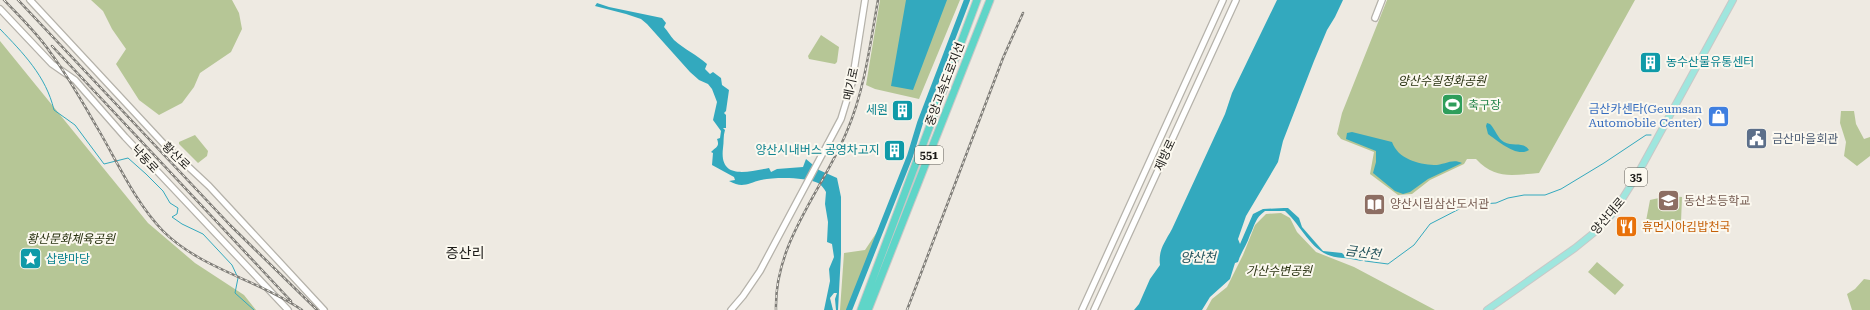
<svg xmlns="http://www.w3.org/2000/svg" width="1870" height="310" font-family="'Roboto Serif','Noto Sans KR',serif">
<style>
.green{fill:#b6c696}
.water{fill:#33a9be}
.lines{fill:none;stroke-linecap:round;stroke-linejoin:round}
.stream{stroke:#33a9be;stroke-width:1}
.river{stroke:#33a9be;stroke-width:6}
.secondary-casing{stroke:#b5b2aa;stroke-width:8}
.primary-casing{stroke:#c8c8c7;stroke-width:8}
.highway-casing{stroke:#c8c8c7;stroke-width:9}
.secondary{stroke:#fff;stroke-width:5.5}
.primary{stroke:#9fe6de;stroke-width:6}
.highway{stroke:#5fd5c8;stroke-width:7}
.rail-casing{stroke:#7f7d78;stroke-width:2.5}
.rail{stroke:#fbf8ef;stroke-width:1;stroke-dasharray:3;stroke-linecap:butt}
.labels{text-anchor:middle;stroke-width:4;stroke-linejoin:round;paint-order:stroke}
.shield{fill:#fbf8ef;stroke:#5e5c57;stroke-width:1}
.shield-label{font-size:11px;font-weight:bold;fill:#1a1916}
.culture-label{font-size:12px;fill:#0d838f;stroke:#fbf8ef;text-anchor:start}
.park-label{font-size:12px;font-style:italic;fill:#283110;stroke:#fbf8ef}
.street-label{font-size:12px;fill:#1a1916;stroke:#fbf8ef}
.leisure-label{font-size:12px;fill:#27864d;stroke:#fbf8ef;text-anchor:start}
.shop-label{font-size:12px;fill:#366cbe;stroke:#fbf8ef;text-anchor:end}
.service-label{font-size:12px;fill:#4e5e75;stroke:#fbf8ef;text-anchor:start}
.education-label{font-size:12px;fill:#785e54;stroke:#fbf8ef;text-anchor:start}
.food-label{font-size:12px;fill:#c56008;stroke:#fbf8ef;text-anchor:start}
.water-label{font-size:13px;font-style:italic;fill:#22525b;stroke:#fbf8ef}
.quarter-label{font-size:14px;fill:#1a1916;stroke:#fbf8ef}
</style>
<rect width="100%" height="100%" fill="#eeeae2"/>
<path class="green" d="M91 0H232L239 13 242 29 231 52 200 73 194 87 182 103 159 115 139 100 116 64 126 49 112 29 103 11Z
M880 0H960L919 99 875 89 866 85Z
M1387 0H1635L1539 173C1512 175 1496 180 1476 159H1467L1464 164 1430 180 1412 194 1398 195 1370 174 1374 152 1341 139 1337 134 1342 113Z
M821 35 839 47 837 62 835 64 809 59 808 56Z
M0 41 148 223 195 263 244 295 256 310H0Z
M1841 111H1854L1856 124 1864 139 1870 137V156L1857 166 1844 156 1846 142 1840 123Z
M195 135 208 151 207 156 198 163 179 144V142Z
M1668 196 1682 197 1681 222 1646 221 1650 200Z
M1281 213 1290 218 1297 232 1316 252 1354 267 1435 310H1206L1212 299 1227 287 1243 255 1255 225 1266 214Z
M879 229 847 310H840L844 253 865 250Z
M1597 262 1624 285 1615 295 1588 272Z
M1864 279 1870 280V310H1852L1847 294 1855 289Z"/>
<path class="water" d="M906 0H947L913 90 891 86Z
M1277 0H1343L1335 17 1327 30 1314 61 1283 141 1278 162 1246 216 1238 239 1240 244 1253 214 1263 209 1284 208H1288L1299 218 1302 227 1323 251 1342 253 1345 256 1364 261C1357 261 1350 258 1343 258 1312 257 1305 229 1285 211H1265C1255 218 1255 225 1250 235 1247 245 1241 252 1238 262L1235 263 1230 279 1210 297 1202 310H1134L1139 304 1150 279 1160 265C1158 250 1165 242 1172 229L1225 114 1232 93Z
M597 3 609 7 662 18 666 23 664 27C668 31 670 36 674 40 684 49 697 55 707 64L705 69 710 74 713 72 721 78 722 85 729 90 726 111 724 113 726 115V128H723L725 130C723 136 724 142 723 148 719 180 747 172 769 168L771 172 777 169 803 167 806 159 819 170 837 178 841 197V254L838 310H836L835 299 837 293H834L830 298 833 310H824L830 281 829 269 834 257 832 244 827 242 828 222 825 204 826 192C824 189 822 185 818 183 805 177 775 177 761 180 748 183 743 189 729 181L735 180 734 177 712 165 713 153 711 152C716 147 720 147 717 139L720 138 721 131 713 120 717 102 712 89 708 84 699 80 690 72 647 24 641 19 626 14 595 6Z
M1487 123 1490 124C1495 129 1498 139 1504 142 1513 147 1523 141 1529 150 1517 158 1498 141 1488 134L1486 126Z
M1352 132 1392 142C1398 159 1418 164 1434 165 1445 165 1452 158 1462 163L1428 179 1410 192 1403 194 1395 191 1373 173 1376 162V151L1346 139 1347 133Z"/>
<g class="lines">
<path class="stream" d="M0 29C23 53 46 76 54 110L75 125 104 164 128 158 146 174 163 191 170 203 178 208 177 214 172 217 182 224 203 234 232 265 238 278 235 293 254 310
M1365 261 1388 264 1414 245 1430 224 1467 205 1496 203 1508 198 1524 195H1545L1561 189 1604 163 1646 135H1651"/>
<path class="river" d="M849 310 910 156 920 123 967 0"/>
<defs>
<path id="secondary" d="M30 0 163 143 209 186 324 310
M0 9 52 64 75 80 125 137 288 310
M1375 18 1382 0
M731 310 743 296 760 271 841 119 852 83 865 0
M1082 310 1223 0
M1094 310 1236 0"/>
<path id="primary" d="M1487 310 1575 248 1596 231 1614 212 1636 177 1733 0"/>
<path id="highway" d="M861 310 977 0
M868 310 990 0"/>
</defs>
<use href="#secondary" class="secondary-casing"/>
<use href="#primary" class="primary-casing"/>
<use href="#highway" class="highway-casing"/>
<use href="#secondary" class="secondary"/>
<use href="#primary" class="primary"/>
<use href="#highway" class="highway"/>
<defs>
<path id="rail" d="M4 0C20 17 37 33 50 52 68 76 83 103 98 129 118 163 135 202 163 231 201 269 259 280 302 310
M18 0 230 225 317 310
M52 46 291 301
M776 310C774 242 823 190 847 131 865 89 870 44 878 0
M907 310 1003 58 1023 13"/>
</defs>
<use href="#rail" class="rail-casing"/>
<use href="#rail" class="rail"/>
</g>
<defs>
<symbol id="building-square" viewBox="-11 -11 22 22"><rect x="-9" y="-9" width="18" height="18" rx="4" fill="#0f9aa8" stroke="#fbf8ef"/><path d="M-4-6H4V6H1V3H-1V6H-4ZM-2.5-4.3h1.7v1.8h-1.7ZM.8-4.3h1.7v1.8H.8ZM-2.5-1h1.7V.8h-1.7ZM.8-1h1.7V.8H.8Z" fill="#fff"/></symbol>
<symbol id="stadium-square" viewBox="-11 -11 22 22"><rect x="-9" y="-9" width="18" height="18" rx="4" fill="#2e9e5b" stroke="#fbf8ef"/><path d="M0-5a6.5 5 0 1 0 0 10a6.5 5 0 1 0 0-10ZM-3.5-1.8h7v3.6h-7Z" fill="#fff"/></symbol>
<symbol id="shop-square" viewBox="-11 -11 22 22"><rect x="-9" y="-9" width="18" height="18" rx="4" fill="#3f7fe0" stroke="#fbf8ef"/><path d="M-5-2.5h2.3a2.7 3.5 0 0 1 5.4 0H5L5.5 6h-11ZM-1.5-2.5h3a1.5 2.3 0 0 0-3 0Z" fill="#fff"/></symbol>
<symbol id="civic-square" viewBox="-11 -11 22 22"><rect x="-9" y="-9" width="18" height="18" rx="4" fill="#5c6f8a" stroke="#fbf8ef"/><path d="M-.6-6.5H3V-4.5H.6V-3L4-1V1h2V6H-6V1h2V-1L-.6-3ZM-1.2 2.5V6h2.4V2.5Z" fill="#fff"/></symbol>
<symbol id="school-square" viewBox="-11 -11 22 22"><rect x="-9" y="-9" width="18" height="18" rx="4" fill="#8d6e63" stroke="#fbf8ef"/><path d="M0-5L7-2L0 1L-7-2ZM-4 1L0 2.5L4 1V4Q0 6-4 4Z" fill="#fff"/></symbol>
<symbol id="library-square" viewBox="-11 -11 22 22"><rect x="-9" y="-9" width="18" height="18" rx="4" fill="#8d6e63" stroke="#fbf8ef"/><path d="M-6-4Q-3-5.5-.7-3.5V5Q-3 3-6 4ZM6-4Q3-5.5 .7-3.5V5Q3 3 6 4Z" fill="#fff"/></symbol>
<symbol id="restaurant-square" viewBox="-11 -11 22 22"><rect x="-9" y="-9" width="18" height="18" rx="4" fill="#e8710a" stroke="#fbf8ef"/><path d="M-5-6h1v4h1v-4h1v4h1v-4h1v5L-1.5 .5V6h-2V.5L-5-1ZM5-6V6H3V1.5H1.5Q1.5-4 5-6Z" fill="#fff"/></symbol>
<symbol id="sight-square" viewBox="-11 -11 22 22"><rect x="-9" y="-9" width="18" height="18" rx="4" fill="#0f9aa8" stroke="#fbf8ef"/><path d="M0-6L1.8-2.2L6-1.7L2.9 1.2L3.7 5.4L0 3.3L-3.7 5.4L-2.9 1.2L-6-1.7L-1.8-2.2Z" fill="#fff"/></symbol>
</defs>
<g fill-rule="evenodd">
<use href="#building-square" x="1638" y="50" width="25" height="25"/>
<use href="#stadium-square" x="1440" y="92" width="25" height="25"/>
<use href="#building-square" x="890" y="98" width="25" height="25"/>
<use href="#shop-square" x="1706" y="104" width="25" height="25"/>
<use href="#civic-square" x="1744" y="126" width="25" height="25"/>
<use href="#building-square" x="882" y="138" width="25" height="25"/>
<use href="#school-square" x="1656" y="188" width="25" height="25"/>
<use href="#library-square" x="1362" y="192" width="25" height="25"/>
<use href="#restaurant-square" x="1614" y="214" width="25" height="25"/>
<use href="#sight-square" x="18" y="246" width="25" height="25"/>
</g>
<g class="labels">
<g class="shield">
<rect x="915" y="146" width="28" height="18" rx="3"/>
<rect x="1625" y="168" width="22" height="18" rx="3"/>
</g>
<g class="shield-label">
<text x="929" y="159">551</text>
<text x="1636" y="181">35</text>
</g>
<g class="culture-label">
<text x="1666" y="66">농수산물유통센터</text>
<text x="888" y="114" text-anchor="end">세원</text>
<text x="880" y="154" text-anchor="end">양산시내버스 공영차고지</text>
<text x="46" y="263">삽량마당</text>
</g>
<g class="park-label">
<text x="1442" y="85">양산수질정화공원</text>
<text x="71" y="243">황산문화체육공원</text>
<text x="1279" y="275">가산수변공원</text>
</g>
<g class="street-label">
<text transform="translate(851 84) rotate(-78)" y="4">메기로</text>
<text transform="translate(945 84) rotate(-69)" y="4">중앙고속도로지선</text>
<text transform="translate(1165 155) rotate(-65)" y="4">제방로</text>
<text transform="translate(176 156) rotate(44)" y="4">황산로</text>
<text transform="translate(145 159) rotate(47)" y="4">낙동로</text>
<text transform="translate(1608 216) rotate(-49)" y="4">양산대로</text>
</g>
<g class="leisure-label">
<text x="1468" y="109">축구장</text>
</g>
<g class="shop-label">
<text x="1702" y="113">금산카센타(Geumsan<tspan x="1702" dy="14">Automobile Center)</tspan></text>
</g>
<g class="service-label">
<text x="1772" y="143">금산마을회관</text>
</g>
<g class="education-label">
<text x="1684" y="205">동산초등학교</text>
<text x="1390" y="208">양산시립삼산도서관</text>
</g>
<g class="food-label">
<text x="1642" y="231">휴먼시아김밥천국</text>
</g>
<g class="water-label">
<text transform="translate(1363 252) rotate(7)" y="5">금산천</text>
<text x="1198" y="262">양산천</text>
</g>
<g class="quarter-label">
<text x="465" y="258">증산리</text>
</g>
</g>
</svg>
